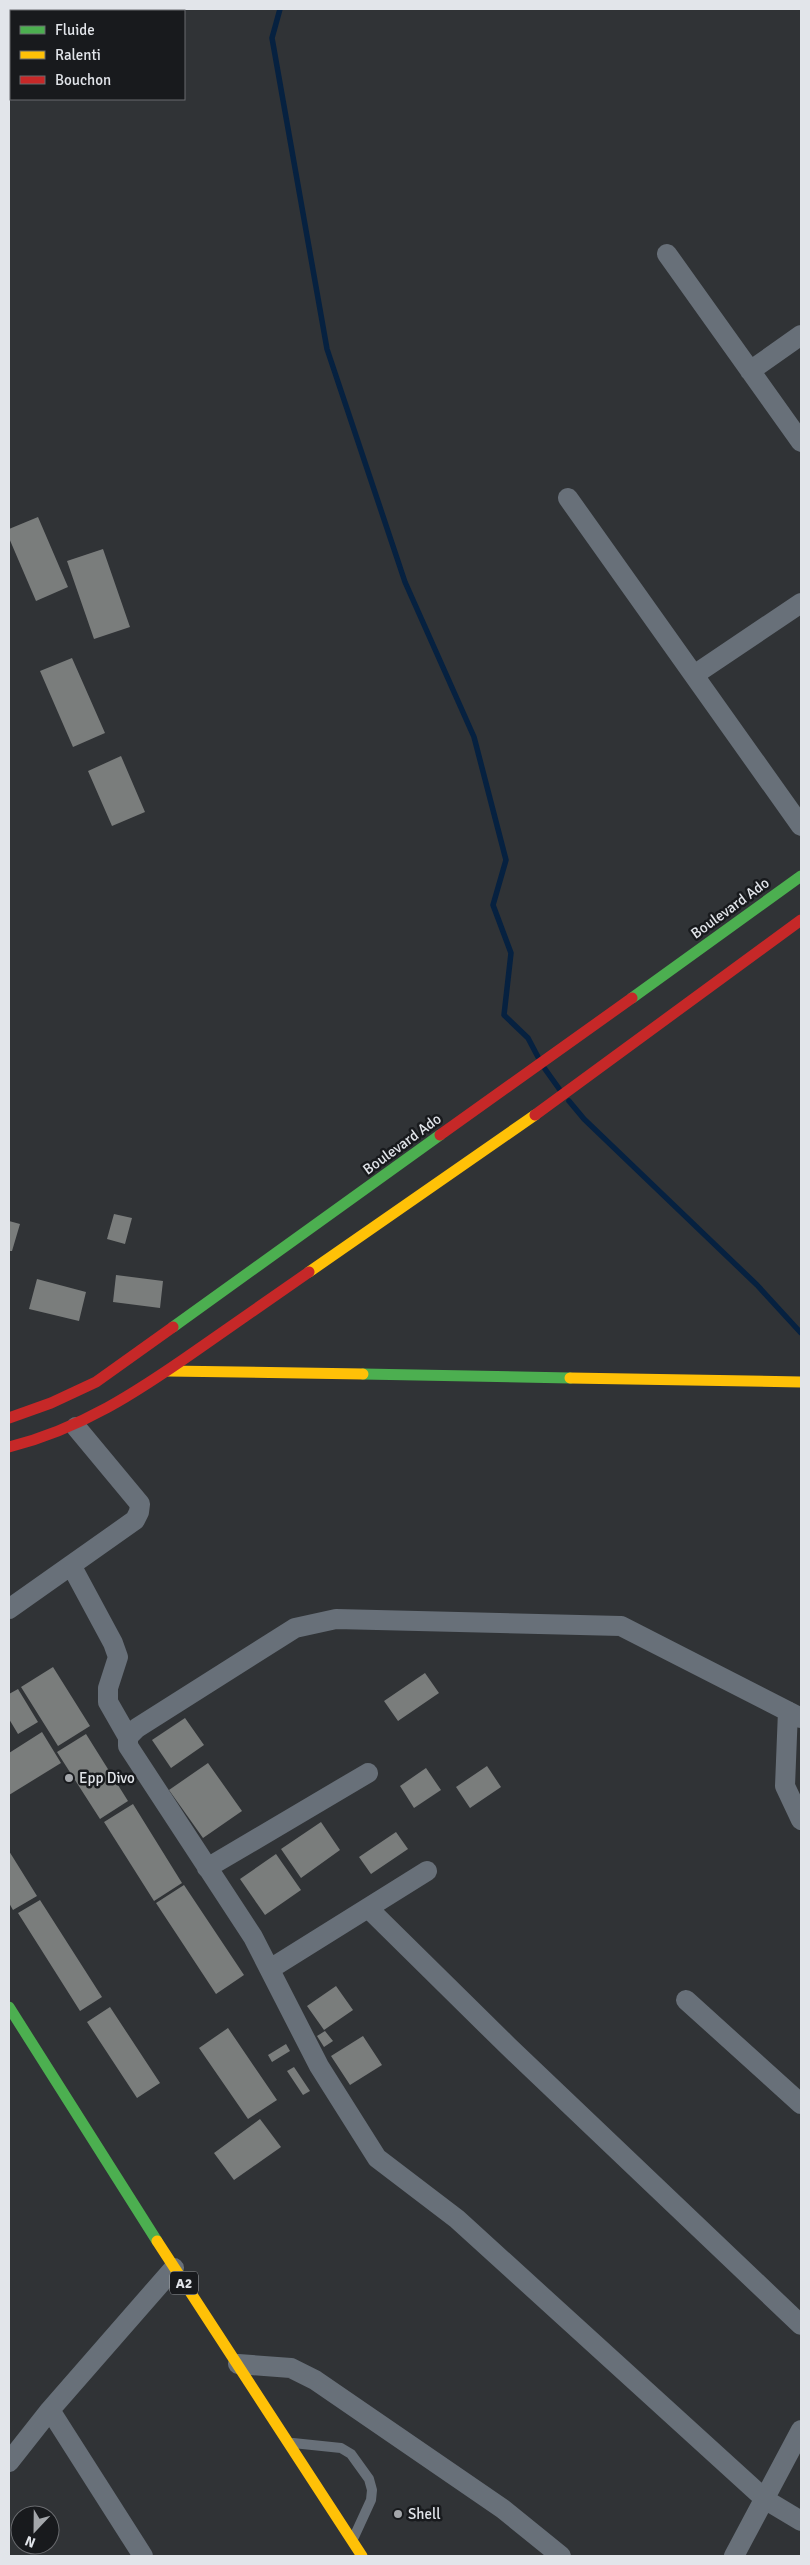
<svg xmlns="http://www.w3.org/2000/svg" width="810" height="2565" font-family="Signika,sans-serif">
<style>
.lines{fill:none;stroke-linecap:round;stroke-linejoin:round}
.stream{stroke:#062140;stroke-width:5.5}
.building{fill:#7a7d7c}
.lane{stroke:#687079;stroke-width:10}
.street{stroke:#687079;stroke-width:20}
.fast{stroke:#4caf50;stroke-width:11}
.slow{stroke:#ffc107;stroke-width:11}
.jam{stroke:#c62828;stroke-width:11}
.poi-dot{fill:#a4a7ab;stroke:#181a1d;stroke-width:2}
.labels{text-anchor:middle;stroke-width:5;stroke-linejoin:round;paint-order:stroke}
.shield{fill:#181a1d;stroke:#a5a8ac;stroke-width:1}
.shield-label{font-size:14px;font-weight:bold;fill:#e2e5ea}
.street-label{font-size:15px;fill:#e2e5ea;stroke:#181a1d}
.poi-label{font-size:15px;fill:#e2e5ea;stroke:#181a1d;text-anchor:start}
</style>
<rect width="100%" height="100%" fill="#303336"/>
<g class="lines">
<path class="stream" d="M280 9 272 38 327 349 405 582 474 737 506 860 493 905 511 953 504 1015 528 1038 538 1057
M545 1069 560 1090
M569 1101 584 1119 757 1285 801 1333"/>
</g>
<path class="building" d="M38 517 68 587 36 601 9 538V529Z
M103 549 130 627 94 639 67 561Z
M72 658 105 733 73 747 40 671Z
M121 756 145 812 112 826 88 771Z
M114 1214 132 1218 125 1244 107 1239Z
M9 1221 20 1224 12 1251H9Z
M116 1275 163 1281 160 1308 113 1302Z
M37 1279 86 1292 79 1321 29 1309Z
M53 1667 90 1726 58 1746 21 1687Z
M425 1673 439 1693 398 1721 384 1701Z
M18 1689 38 1722 18 1734 9 1719V1694Z
M185 1718 204 1745 171 1768 152 1740Z
M42 1732 61 1763 9 1795V1753Z
M86 1734 128 1801 100 1819 57 1752Z
M208 1763 242 1811 203 1838 169 1790Z
M487 1766 501 1787 470 1808 456 1787Z
M426 1768 441 1790 414 1808 400 1786Z
M133 1804 182 1883 154 1901 104 1822Z
M321 1822 340 1850 301 1878 281 1849Z
M396 1832 408 1849 371 1874 359 1857Z
M9 1851 37 1896 13 1910 9 1903Z
M276 1854 301 1890 265 1915 240 1879Z
M184 1885 244 1975 216 1994 156 1903Z
M40 1900 102 1997 80 2011 18 1913Z
M336 1986 353 2010 324 2030 307 2006Z
M110 2007 160 2083 137 2098 87 2022Z
M228 2028 277 2100 248 2119 199 2048Z
M325 2031 333 2041 324 2047 317 2036Z
M363 2036 382 2065 350 2085 331 2056Z
M286 2044 290 2051 272 2062 268 2055Z
M294 2067 310 2091 303 2095 287 2071Z
M260 2119 281 2147 234 2180 214 2153Z"/>
<g class="lines">
<path class="lane" d="M293 2443 341 2448 351 2454 369 2479 372 2490 371 2500 354 2537"/>
<path class="street" d="M667 254 801 442
M750 371 801 335
M568 498 801 826
M694 675 801 603
M71 1565 113 1643 118 1657 108 1688V1702L128 1737
M9 1609 135 1520 139 1512 140 1504 76 1427
M788 1711 785 1786 801 1820
M801 1718 621 1626 336 1619 295 1628 137 1728 128 1737V1746L253 1937 319 2066 377 2158 457 2219 766 2500 801 2521
M207 1868 368 1773
M368 1908 508 2046 801 2325
M270 1969 427 1871
M686 2000 801 2104
M238 2364 291 2368 315 2380 503 2509 561 2556
M50 2410 143 2556
M9 2462 50 2410 174 2268
M734 2556 801 2430"/>
<path class="fast" d="M632 998 801 876
M173 1327 440 1135
M363 1374 570 1378
M9 2007 157 2241"/>
<path class="slow" d="M309 1272 535 1115
M168 1371 363 1374
M570 1378 801 1382
M157 2241 362 2556"/>
<path class="jam" d="M535 1115 801 920
M440 1135 632 998
M9 1418 51 1403 96 1382 173 1327
M9 1447C81 1429 137 1392 197 1350 234 1324 272 1298 309 1272"/>
</g>
<g class="poi-dot">
<circle cx="69" cy="1778" r="5"/>
<circle cx="398" cy="2514" r="5"/>
</g>
<g class="labels">
<rect class="shield" x="170" y="2271.5" width="28" height="23" rx="4"/>
<g class="shield-label">
<text x="184" y="2288">A2</text>
</g>
<g class="street-label">
<text transform="translate(730 908) rotate(-36)" y="5">Boulevard Ado</text>
<text transform="translate(402 1144) rotate(-36)" y="5">Boulevard Ado</text>
</g>
<g class="poi-label">
<text x="79" y="1783">Epp Divo</text>
<text x="408" y="2519">Shell</text>
</g>
</g>
<rect width="810" height="2565" fill="none" stroke="#e2e5ea" stroke-width="20"/>
<rect x="10" y="10" width="175" height="90" fill="#181a1d" stroke="#696b6f"/>
<rect x="20" y="26" width="25" height="8" fill="#4caf50" stroke="#696b6f"/>
<text x="55" y="35" font-size="15" fill="#e2e5ea">Fluide</text>
<rect x="20" y="51" width="25" height="8" fill="#ffc107" stroke="#696b6f"/>
<text x="55" y="60" font-size="15" fill="#e2e5ea">Ralenti</text>
<rect x="20" y="76" width="25" height="8" fill="#c62828" stroke="#696b6f"/>
<text x="55" y="85" font-size="15" fill="#e2e5ea">Bouchon</text>
<g transform="translate(35 2530) rotate(202)"><circle r="24" fill="#181a1d" stroke="#696b6f"/>
<path d="M0-4L9 19L0 12L-9 19Z" fill="#a4a7ab"/>
<text y="-8" font-size="14" font-weight="bold" text-anchor="middle" fill="#e2e5ea">N</text>
</g>
</svg>
